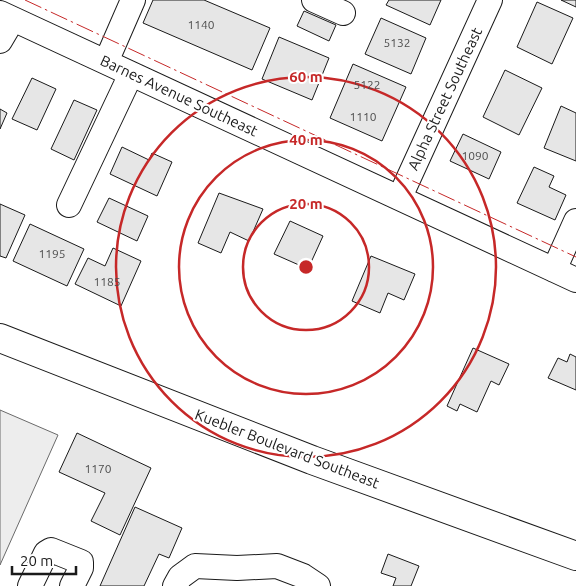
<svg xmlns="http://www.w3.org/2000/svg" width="576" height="586" font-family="Ubuntu,sans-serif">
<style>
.parking{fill:#ededed;stroke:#6a6a6a}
.building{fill:#e6e6e6;stroke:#1a1a1a}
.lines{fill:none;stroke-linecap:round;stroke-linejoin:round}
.minor-casing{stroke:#1a1a1a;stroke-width:26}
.major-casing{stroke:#1a1a1a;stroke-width:30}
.minor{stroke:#fff;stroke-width:24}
.major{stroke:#fff;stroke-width:28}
.power{stroke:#c62828;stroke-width:1;stroke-dasharray:18 4 2.5 4;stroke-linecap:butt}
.ring{fill:none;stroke:#c62828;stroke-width:2.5}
.labels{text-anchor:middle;stroke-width:4;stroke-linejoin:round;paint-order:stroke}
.number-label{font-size:12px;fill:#4d4d4d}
.street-label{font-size:15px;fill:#1a1a1a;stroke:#fff}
.centre{fill:#c62828;stroke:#fff;stroke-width:2.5}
.ring-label{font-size:15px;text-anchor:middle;font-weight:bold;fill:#c62828;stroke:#fff;stroke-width:4;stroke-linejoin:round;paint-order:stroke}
</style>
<rect width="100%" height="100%" fill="#fff"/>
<path class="parking" d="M0 410 58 435 0 565Z"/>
<path class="building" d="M153 0H204L270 28 252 70 143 23Z
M389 0H441L430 25 386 5Z
M561 0H576V7Z
M537 2 573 18 552 64 517 47Z
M304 11 336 25 329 41 297 26Z
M381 18 426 38 411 74 365 54Z
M279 37 329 58 312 100 262 79Z
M353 64 406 87 382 141 330 118Z
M505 70 542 88 519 135 483 117Z
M32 78 56 89 37 130 12 119Z
M74 100 97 110 74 160 51 149Z
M561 106 576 113V161L544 148Z
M0 109 7 113 0 129Z
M463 134 501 152 489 179 450 161Z
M122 147 149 160 152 153 172 162 157 196 110 174Z
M534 167 554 176 549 187 566 195 555 220 517 203Z
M219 193 263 209 249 241 230 232 221 253 198 243Z
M109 198 148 216 137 241 97 222Z
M0 204 25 215 6 258 0 256Z
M290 221 323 236 308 269 274 254Z
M30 224 84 249 67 286 13 261Z
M113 248 141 261 121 306 75 284 88 258 105 266Z
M371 256 415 274 404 300 388 293 380 313 352 301Z
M473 348 509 364 499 385 491 381 477 412 460 404 457 411 447 406Z
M570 354 576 357V390L548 378 558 358 567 362Z
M77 433 151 468 120 535 91 521 105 493 59 472Z
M135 507 182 528 169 558 159 554 144 586H100Z
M388 554 419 566 411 586H393L396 578 381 573Z"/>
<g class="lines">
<defs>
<path id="minor" d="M314 0 343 13
M0 13 576 280
M0 41 13 19
M106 62 133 0
M400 197 490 0
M69 205 131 74
M554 270 576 221
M30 586 46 553 51 550 81 562V568L72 586
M175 586 180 577 195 566 237 568 277 566 303 576 318 586"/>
<path id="major" d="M0 338 312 460 576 556"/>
</defs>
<use href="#minor" class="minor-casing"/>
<use href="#major" class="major-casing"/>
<use href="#minor" class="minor"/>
<use href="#major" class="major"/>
<path class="power" d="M25 0 576 257"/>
</g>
<g class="ring">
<circle cx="306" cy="267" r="63"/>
<circle cx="306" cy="267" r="127"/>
<circle cx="306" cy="267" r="190"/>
</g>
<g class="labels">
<g class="number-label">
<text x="201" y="29">1140</text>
<text x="397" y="47">5132</text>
<text x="367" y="89">5122</text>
<text x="363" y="121">1110</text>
<text x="475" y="160">1090</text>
<text x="52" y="258">1195</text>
<text x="107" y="286">1185</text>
<text x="98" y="473">1170</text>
</g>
<g class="street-label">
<text transform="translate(179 96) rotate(25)" y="5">Barnes Avenue Southeast</text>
<text transform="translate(445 99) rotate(-65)" y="5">Alpha Street Southeast</text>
<text transform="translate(287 449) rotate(21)" y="5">Kuebler Boulevard Southeast</text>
</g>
</g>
<circle cx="306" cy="267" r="8" class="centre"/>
<g class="ring-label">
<text x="306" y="82">60 m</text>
<text x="306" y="145">40 m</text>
<text x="306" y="209">20 m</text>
</g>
<path d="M12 566v8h64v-8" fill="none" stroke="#1a1a1a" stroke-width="2.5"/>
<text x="20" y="566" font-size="15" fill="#1a1a1a" stroke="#ffffff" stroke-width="4" paint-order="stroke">20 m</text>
</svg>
